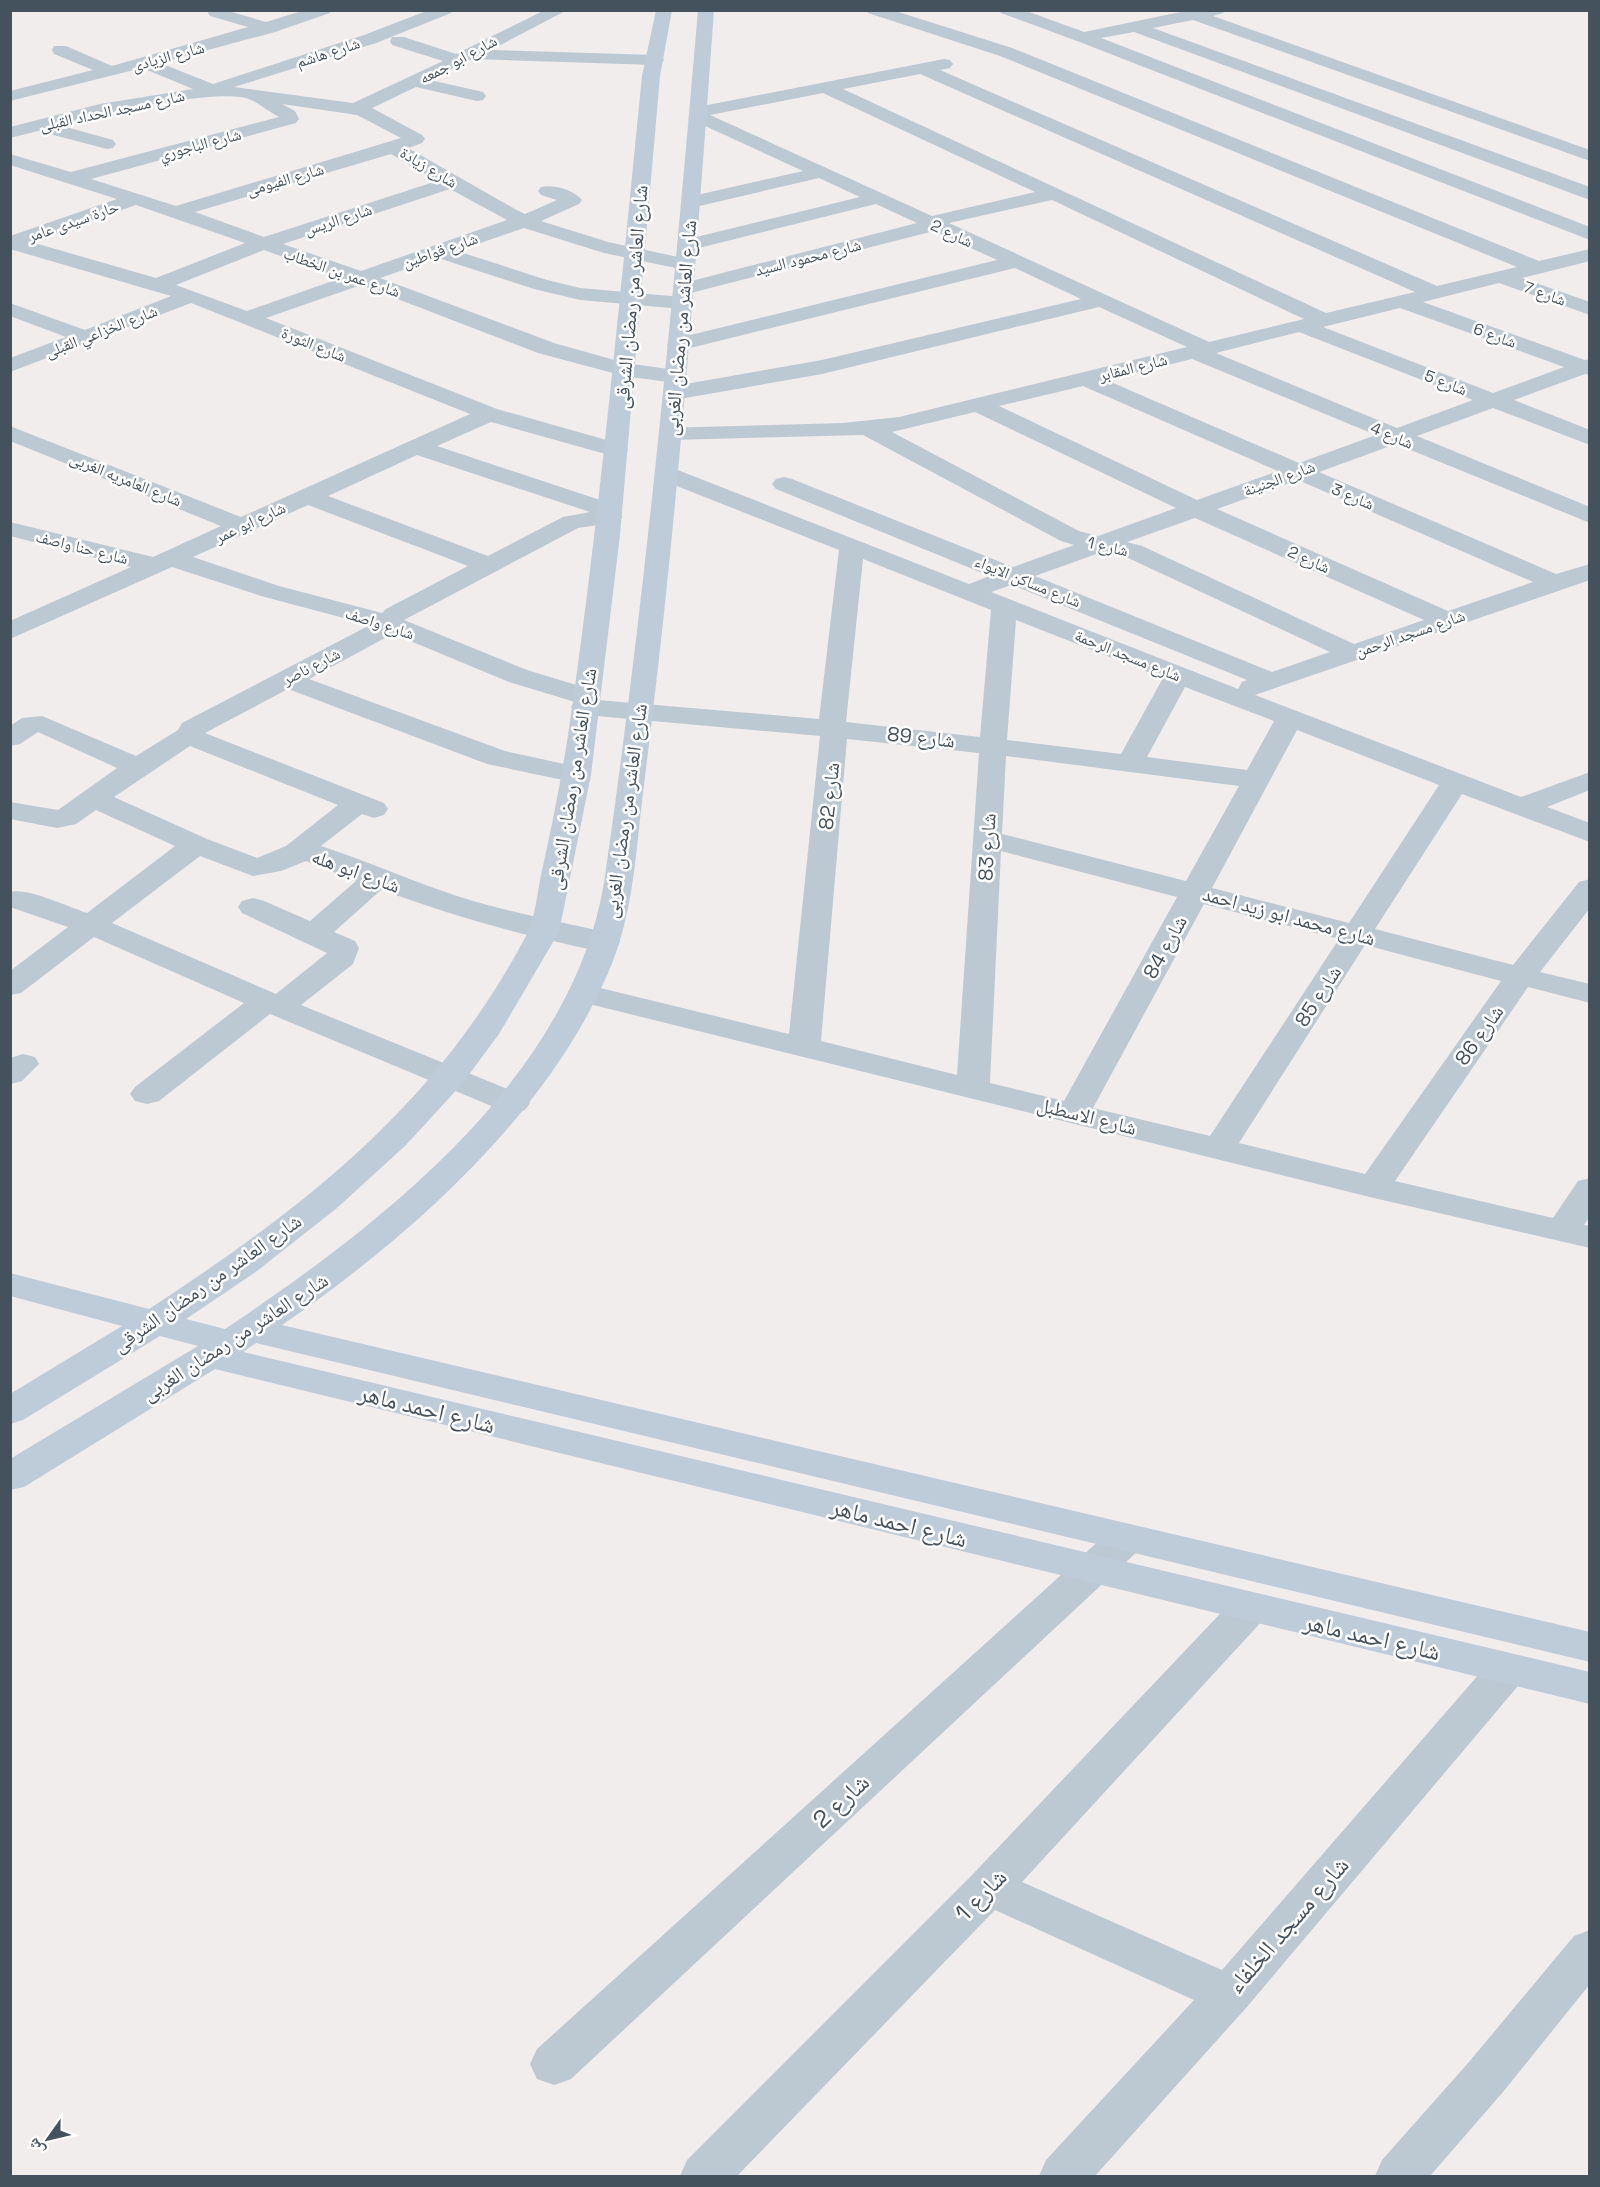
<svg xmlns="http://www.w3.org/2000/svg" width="1600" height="2187" font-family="'Space Grotesk','Noto Naskh Arabic',sans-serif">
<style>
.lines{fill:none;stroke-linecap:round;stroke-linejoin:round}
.street{fill:#bcc9d2;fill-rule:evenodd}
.secondary{fill:#beccd9;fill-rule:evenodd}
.labels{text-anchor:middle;stroke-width:5;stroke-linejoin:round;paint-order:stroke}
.far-street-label{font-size:16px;fill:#44525d;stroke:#fff}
.street-label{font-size:20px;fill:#44525d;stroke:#fff}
.near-street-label{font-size:24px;fill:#44525d;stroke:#fff}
</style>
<rect width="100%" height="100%" fill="#f1eded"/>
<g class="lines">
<path class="street" d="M210 10H225L266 22 305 10H332L330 13 275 32 160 63 213 84 364 35 429 10H453L451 13 376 43 234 87 353 103 443 61 392 45 390 41 392 37H404L456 54 545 10H567L491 50 655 55 661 56 664 60 661 64 655 65 472 59 430 80 483 92 486 96 483 100 477 101 416 87 372 108 422 135 425 139 422 143 408 148 515 209 525 214 557 200 541 195 538 191 541 187C554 184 574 190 582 200L579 204 541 221 608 242 692 260 695 264 692 268 685 270 604 253 524 228 457 251 547 280 580 288 682 297 689 299 692 303 689 307 682 309 580 300 534 289 438 258 380 278 554 343 625 363 683 371 686 376 683 381 675 383 624 376 538 353 361 285 266 318 497 409 624 445 628 450 624 455 616 457 491 422 437 446 618 506 622 517 619 522 578 528 404 620 527 670 596 691 600 697 598 700 819 719 839 550 659 479 655 474 659 469 667 467 675 469 969 584 990 576 776 489 772 484 776 479 784 477 792 479 1013 567 1074 545 1061 541 863 435 670 440 662 438 659 433 662 428 843 423 899 417 1187 347 1099 307 822 374 674 400 666 398 663 393 666 388 674 386 822 360 1081 299 1015 268 678 351 670 350 667 345 670 340 997 260 934 231 683 295 676 293 673 289 676 285 917 223 876 204 687 251 680 249 677 245 680 241 860 197 819 178 691 208 684 206 681 202 684 198 803 171 692 120 689 116 692 108 944 59 950 60 953 64 950 68 940 70 1437 286 1517 267 1000 56 868 13 866 10H892L1012 48 1539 261 1590 249V261L1522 278 1590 302V315L1499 283 1423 302 1585 360 1590 359V375L1585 374 1514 400 1590 430V445L1493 408 1417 436 1590 507V523L1396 444 1319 472 1556 574 1590 564V580L1255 695 1521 797 1590 772V790L1547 807 1590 823V842L1462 794 1375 929 1513 965 1579 882 1590 879V908L1540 972 1590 984V1003L1528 987 1395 1181 1553 1218 1578 1181 1590 1178V1216L1584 1225 1590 1226V1248L1374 1198 573 1000 568 993 573 986 584 984 789 1034 820 736 585 715 575 713 571 707 575 702 509 682 391 633 387 637 309 679 505 751 587 769 591 775 587 781 577 783 487 764 288 689 205 733 384 803 388 809 384 815 374 818 362 814 321 846C368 861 413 882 460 897 511 913 564 922 616 935L620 942 616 949C598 953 580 947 562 943 500 930 441 911 381 890L334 932 355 941 359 948 353 964 301 1005 525 1096 530 1103 525 1110 513 1113 501 1110 270 1014 159 1101 147 1104 135 1101 130 1094 135 1087 244 1003 94 937 21 993 10 995V971L68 927 10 907V892C28 887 68 907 87 913L175 846 96 810 76 824 57 828 10 819V802L58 810 117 768 38 732 20 744 10 746V726L22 718 42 716 136 756 178 730 182 723 370 625 261 596 172 567 10 639V621L131 567 10 536V522L153 557 221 526 10 441V426L241 517 470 414 191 303 10 372V358L66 337 10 316V303L85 330 171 296 10 249V236L117 199 10 165V154L71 172 279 117C269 112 260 104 251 100 221 86 94 116 59 125L113 140 116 144 113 148 107 149 38 131 10 138V127L100 104 193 89 142 68 10 101V91L93 70 54 54 52 50 54 46H66L112 66 248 27 210 16 208 13ZM920 74 1415 292 1326 313 843 89ZM823 93 1035 192 932 216 710 115ZM282 104 357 115 401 138 176 206 91 179 296 123 299 119 295 111ZM391 154 437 181 264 237 195 212ZM450 189 507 220 361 271 283 244ZM1052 200 1304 319 1209 342 949 223ZM136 205 245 243 156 278 31 242ZM264 250 341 278 247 311 176 285ZM1400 308 1564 367 1493 393 1323 327ZM1299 332 1473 400 1397 428 1216 353ZM1192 359 1376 435 1299 463 1106 380ZM1083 386 1278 471 1197 500 999 406ZM975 412 1176 508 1098 536 1079 531 892 432ZM417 455 590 512 563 517 488 556 328 496ZM1298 480 1533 582 1448 611 1217 509ZM308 505 468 566 386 609 382 613 279 586 193 557ZM1195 518 1424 620 1354 644 1142 546 1127 542ZM1102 552 1126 557 1330 652 1272 672 1035 576ZM863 559 991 610 980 737 846 722ZM1012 585 1247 680 1242 682 1238 689 991 592ZM1016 620 1163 678 1121 754 1007 740ZM1185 687 1274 721 1247 770 1147 757ZM1297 730 1439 785 1349 923 1212 888ZM847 739 979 753 957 1075 821 1041ZM190 746 338 805 286 846 257 858 207 839 114 797ZM1006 756 1239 786 1186 881 1002 834ZM1001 851 1177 897 1064 1101 990 1083ZM200 856 253 876 281 871 306 861 356 881 310 921 264 901 253 898 242 901 238 907 242 913 327 953 276 994 112 923ZM1204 904 1339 939 1210 1136 1093 1108ZM1365 945 1501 981 1365 1174 1239 1143Z
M999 10H1024L1084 32 1190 10H1225L1223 13 1213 16 1590 150V161L1193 20 1153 28 1590 187V200L1134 32 1101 38 1590 227V240L1077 41 1001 13Z
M23 1054 35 1057 39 1064 22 1081 10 1084V1058Z
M1127 1524 1141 1528 1147 1538 1141 1548 571 2079 554 2085 537 2079 530 2064 537 2049 1113 1528Z
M1250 1593 1264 1597 1270 1608 1264 1619 1022 1882 1222 1970 1493 1658 1508 1653 1523 1658 1529 1669 1523 1680 1246 2008 1095 2176H1039L1046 2160 1194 2000 995 1910 737 2176H680L687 2160 973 1874 1236 1597Z
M1590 1930V1984L1503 2092 1430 2176H1375L1382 2160 1469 2062 1574 1936Z"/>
<path class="secondary" d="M656 10H672L660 76 620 535 591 775 559 932 499 1034 462 1084 406 1145 337 1208 257 1271 186 1319 225 1329C380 1225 571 1079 604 883 646 593 673 302 698 10H714C697 244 681 478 653 710 649 746 644 783 640 819 634 876 629 930 604 982 540 1122 407 1239 282 1325L1590 1632V1662L256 1343 243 1352 1590 1672V1704L215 1369 24 1487 10 1490V1459L198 1346 160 1336 23 1420 10 1424V1394L122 1326 10 1296V1273L149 1309C306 1206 436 1106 526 936 535 919 537 894 541 875 554 817 565 760 573 701 602 493 621 285 642 76Z"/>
</g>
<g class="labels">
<g class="far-street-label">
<text transform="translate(328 52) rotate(-18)" y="6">شارع هاشم</text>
<text transform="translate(168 56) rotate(-15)" y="6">شارع الزيادى</text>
<text transform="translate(458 59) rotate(-28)" y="6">شارع ابو جمعه</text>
<text transform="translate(112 110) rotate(-12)" y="6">شارع مسجد الحداد القبلى</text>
<text transform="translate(200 144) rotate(-15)" y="6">شارع الباجوري</text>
<text transform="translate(429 167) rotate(31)" y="6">شارع زيادة</text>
<text transform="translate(285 179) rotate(-16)" y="6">شارع الفيومى</text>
<text transform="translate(338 219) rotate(-18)" y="6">شارع الريس</text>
<text transform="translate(73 221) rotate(-19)" y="6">حارة سيدى عامر</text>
<text transform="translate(952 233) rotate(25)" y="6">شارع 2</text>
<text transform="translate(440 250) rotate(-19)" y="6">شارع قواطين</text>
<text transform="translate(808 257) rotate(-14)" y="6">شارع محمود السيد</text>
<text transform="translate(342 272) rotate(19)" y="6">شارع عمر بن الخطاب</text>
<text transform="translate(1545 293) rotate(20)" y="6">شارع 7</text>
<text transform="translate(101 331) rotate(-21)" y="6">شارع الخزاعي القبلى</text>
<text transform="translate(1495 335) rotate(20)" y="6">شارع 6</text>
<text transform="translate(314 344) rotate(22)" y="6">شارع الثورة</text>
<text transform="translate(1133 367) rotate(-14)" y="6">شارع المقابر</text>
<text transform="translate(1446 382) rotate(21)" y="6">شارع 5</text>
<text transform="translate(1392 435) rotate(23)" y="6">شارع 4</text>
<text transform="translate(1279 478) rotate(-20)" y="6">شارع الجنينة</text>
<text transform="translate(126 479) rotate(22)" y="6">شارع العامريه الغربى</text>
<text transform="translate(1353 496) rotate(23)" y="6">شارع 3</text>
<text transform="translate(250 522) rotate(-25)" y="6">شارع ابو عمر</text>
<text transform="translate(1108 546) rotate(13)" y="6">شارع 1</text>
<text transform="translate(82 547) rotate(14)" y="6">شارع حنا واصف</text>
<text transform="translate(1309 559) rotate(24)" y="6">شارع 2</text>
<text transform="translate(1028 581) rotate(22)" y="6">شارع مساكن الايواء</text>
<text transform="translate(380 623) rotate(18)" y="6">شارع واصف</text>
<text transform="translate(1410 633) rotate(-19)" y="6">شارع مسجد الرحمن</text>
<text transform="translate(1128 655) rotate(22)" y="6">شارع مسجد الرحمة</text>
<text transform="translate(311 666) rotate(-27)" y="6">شارع ناصر</text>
</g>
<g class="street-label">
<text transform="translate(631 297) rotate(-85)" y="7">شارع العاشر من رمضان الشرقى</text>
<text transform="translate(680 328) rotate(-85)" y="7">شارع العاشر من رمضان الغربى</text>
<text transform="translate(921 737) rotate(6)" y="7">شارع 89</text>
<text transform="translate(572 779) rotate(-81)" y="7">شارع العاشر من رمضان الشرقى</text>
<text transform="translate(829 796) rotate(-84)" y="7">شارع 82</text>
<text transform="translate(625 811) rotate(-82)" y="7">شارع العاشر من رمضان الغربى</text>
<text transform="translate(987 847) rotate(-87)" y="7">شارع 83</text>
<text transform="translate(356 871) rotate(20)" y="7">شارع ابو هله</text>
<text transform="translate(1289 916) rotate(15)" y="7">شارع محمد ابو زيد احمد</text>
<text transform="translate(1165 947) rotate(-61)" y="7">شارع 84</text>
<text transform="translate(1318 996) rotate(-57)" y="7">شارع 85</text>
<text transform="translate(1479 1035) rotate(-55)" y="7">شارع 86</text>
<text transform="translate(1087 1116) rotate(14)" y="7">شارع الاسطبل</text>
<text transform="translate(207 1283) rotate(-35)" y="7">شارع العاشر من رمضان الشرقى</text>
<text transform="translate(235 1337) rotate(-33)" y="7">شارع العاشر من رمضان الغربى</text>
</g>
<g class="near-street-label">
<text transform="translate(427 1409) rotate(14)" y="8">شارع احمد ماهر</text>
<text transform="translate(899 1523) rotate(14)" y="8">شارع احمد ماهر</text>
<text transform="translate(1372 1637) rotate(13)" y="8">شارع احمد ماهر</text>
<text transform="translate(841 1801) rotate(-43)" y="8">شارع 2</text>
<text transform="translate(981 1895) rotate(-46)" y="8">شارع 1</text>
<text transform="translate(1288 1925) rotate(-49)" y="8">شارع مسجد الخلفاء</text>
</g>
</g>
<rect width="1600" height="2187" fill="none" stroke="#44525d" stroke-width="24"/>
<g transform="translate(48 2139) rotate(236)" stroke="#ffffff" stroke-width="4.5" paint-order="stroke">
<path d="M0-4.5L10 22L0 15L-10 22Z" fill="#44525d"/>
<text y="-9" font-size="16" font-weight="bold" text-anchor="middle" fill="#44525d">ش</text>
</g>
</svg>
